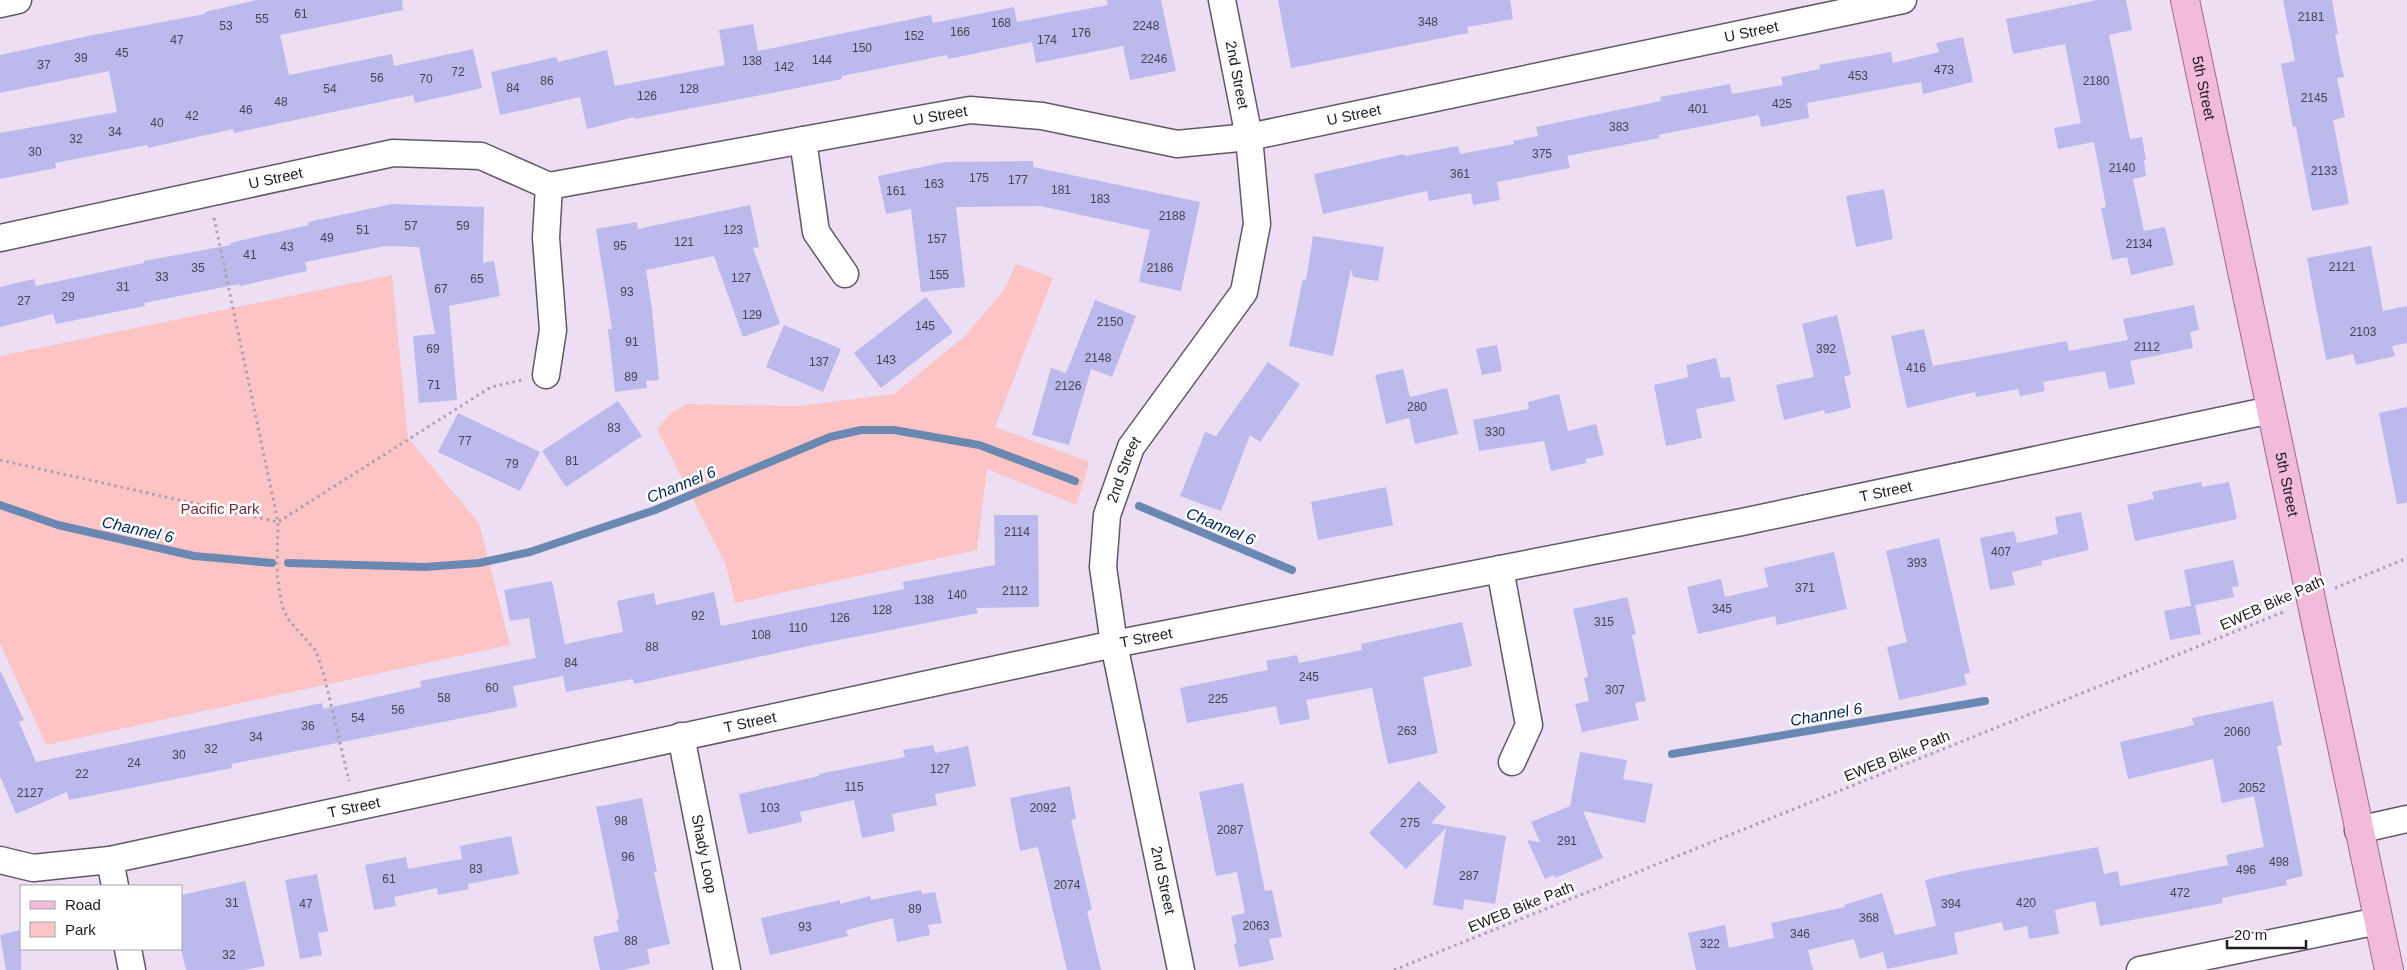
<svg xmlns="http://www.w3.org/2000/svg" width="2407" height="970" font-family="Arial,sans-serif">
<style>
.green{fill:#fdc4c6}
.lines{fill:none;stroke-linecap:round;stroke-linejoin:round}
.stream{stroke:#6b88b2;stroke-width:8}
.building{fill:#bcb9ed}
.minor-casing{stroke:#625667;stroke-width:29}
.major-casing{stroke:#a46589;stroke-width:30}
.path{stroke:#aca0b0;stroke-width:3;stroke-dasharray:2.5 4;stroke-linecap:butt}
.minor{stroke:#fff;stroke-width:26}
.major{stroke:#f3bbda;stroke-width:28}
.labels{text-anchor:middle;stroke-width:5;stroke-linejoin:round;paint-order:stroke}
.number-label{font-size:12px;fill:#474255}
.street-label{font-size:15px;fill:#201a22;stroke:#fff}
.park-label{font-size:15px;fill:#752c34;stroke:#fff}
.water-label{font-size:16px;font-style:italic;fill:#01275b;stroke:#fff}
</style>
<rect width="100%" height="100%" fill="#eddef3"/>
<path class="green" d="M1016 264 1053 278 995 427 1089 462 1077 505 987 469 977 550 735 603 725 563 657 429 672 412 687 404 799 406 894 394 965 336 1004 290Z
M392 275 408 438 479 523 510 645 46 745 0 643V356Z"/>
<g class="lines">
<path class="stream" d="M0 505 58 525 194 556 272 563
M1139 506 1292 570
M288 563 425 567 479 563 530 552 655 510 830 437 861 430H894L979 445 1075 481
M1672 754 1985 701"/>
</g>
<path class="building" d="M257 0H402L403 10 280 35 289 75 392 54 394 66 473 49 482 88 415 103 413 95 234 133 233 129 148 148 147 145 55 163 56 168 0 179V133L117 112 109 71 0 93V55L93 35 205 14V12Z
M1107 0H1161L1176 71 1130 80 1123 46 1036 63 1032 42 948 59 947 55 842 76V79L767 94 635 119 634 117 587 129 580 97 500 115 491 72 556 57 558 62 607 50 615 86 725 65 719 30 753 24 758 51 931 15 933 23 1014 7 1017 22 1108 5Z
M1278 0H1510L1513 19 1467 27 1468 33 1291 68Z
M2098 0H2126L2132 30 2109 35 2130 139 2142 137 2146 160H2144L2146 176 2133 179 2144 231 2165 227 2174 265 2131 275 2127 257 2112 260 2101 208 2106 207 2094 142 2058 149 2054 128 2081 123 2065 44 2013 54 2006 19Z
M2283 0H2332L2338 34 2335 35 2344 77 2337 78 2345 117 2333 120 2349 204 2312 211 2296 127H2293L2281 64 2295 61Z
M1963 37 1973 82 1923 94 1921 82 1807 103 1809 118 1761 127 1759 115 1658 135 1659 138 1567 156 1570 168 1497 182 1500 200 1473 205 1471 193 1429 201 1427 191 1323 214 1314 174 1404 154 1405 156 1458 146 1460 154 1514 144 1513 141 1538 136 1536 127 1661 101 1660 97 1730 84 1732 94 1783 85 1781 77 1820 69 1819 65 1891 52 1893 63 1939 52 1936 43Z
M1033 161V167L1200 202 1181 291 1139 282 1150 230 1040 206 956 207 965 287 921 292 911 209 886 214 878 176 946 162Z
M1884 189 1893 239 1856 247 1846 196Z
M392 204 484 207 483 263 494 261 500 296 449 306 457 400 419 403 413 336 435 334 419 247 385 246 305 262 307 271 240 286 239 284 144 303 145 306 56 324 53 314 0 327V287L34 279 36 286 144 263V261L231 245 230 243 309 225 308 222Z
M750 205 759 247 753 248 780 324 743 337 714 256 646 270 652 310 659 380 646 381 647 388 615 392 608 329H612L596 229 637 222 638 229Z
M1313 236 1384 247 1378 281 1353 277 1351 269 1333 356 1289 346 1303 279 1306 280Z
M2371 246 2383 311 2407 306V343L2392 346 2395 356 2356 365 2353 354 2326 360 2307 258Z
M926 297 953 332 881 388 854 353Z
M1095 300 1136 316 1112 377 1091 369 1069 445 1032 435 1051 368 1066 373Z
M2194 305 2199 330 2190 332 2193 348 2130 361 2135 384 2109 389 2105 371 2043 382 2045 391 2020 396 2018 389 1976 397 1975 392 1907 408 1891 336 1924 329 1933 366 2067 341 2069 351 2128 340 2123 319Z
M1837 315 1851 375 1844 376 1851 408 1825 414 1824 410 1784 420 1776 385 1814 377 1802 324Z
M784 325 841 349 823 392 766 367Z
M1497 345 1502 371 1482 375 1476 349Z
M1716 358 1721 378 1730 377 1735 401 1696 409 1702 438 1666 446 1654 385 1689 377 1686 365Z
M1268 362 1300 384 1260 442 1250 435 1221 511 1180 496 1205 432 1216 436Z
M1403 369 1410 397 1447 388 1458 434 1415 444 1409 418 1386 424 1375 375Z
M1559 394 1568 431 1596 424 1604 455 1585 459 1586 463 1551 471 1544 441 1479 451 1473 420 1529 409 1528 402Z
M618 401 642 436 566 487 542 451Z
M2407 407V503L2397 504 2379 413Z
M458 413 540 452 520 491 438 452Z
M2201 482 2202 487 2229 482 2237 519 2135 541 2127 505 2154 499 2152 492Z
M1386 487 1393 525 1318 540 1311 502Z
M2081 512 2089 550 2041 561 2042 565 2012 572 2015 585 1990 590 1980 538 2014 531 2017 543 2058 534 2055 517Z
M994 515H1038L1039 607 976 608 978 613 818 644 634 684 633 679 566 692 563 676 513 686 517 707 231 764 232 768 69 800 67 792 16 814 0 776V670L24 720 19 722 36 762 322 703 323 709 421 687 420 681 536 658 529 618 510 621 504 590 552 581 565 644 623 632 617 601 654 593 656 605 714 592 721 626 904 589 903 582 995 565Z
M1939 538 1970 673 1964 674 1967 685 1899 700 1887 647 1907 642 1886 551Z
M1834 552 1847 609 1777 625 1775 616 1698 634 1687 587 1721 579 1725 597 1768 587 1764 568Z
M2233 560 2239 586 2232 587 2234 597 2191 606 2184 570Z
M1627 597 1636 634 1632 635 1646 701 1635 703 1639 720 1582 732 1575 704 1589 701 1584 678 1588 677 1573 609Z
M2195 605 2201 634 2170 640 2164 611Z
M1462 622 1472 666 1423 677 1438 753 1388 764 1372 688H1371L1306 700 1310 719 1280 725 1276 706 1187 723 1180 688 1268 670 1266 661 1297 655 1299 663 1362 650 1361 644Z
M2273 701 2282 745 2277 746 2303 876 2286 880 2287 885 2222 898 2223 903 2100 926 2095 901 2055 910 2059 934 2029 939 2027 926 2004 931 2002 922 1954 933 1958 954 1887 969 1883 952 1860 959 1854 939 1808 950 1813 970H1696L1688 933 1725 925 1729 948 1774 938 1771 923 1845 907 1844 905 1882 893 1895 935 1936 926 1925 880 1963 871 2098 847 2104 874 2118 871 2120 886 2228 865 2226 855 2264 847 2254 796 2222 803 2213 759 2128 779 2120 742 2194 725 2192 718Z
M933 745 935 753 968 746 976 786 935 794 937 805 892 814 895 831 862 838 854 800 800 812 802 822 748 834 739 794 819 776V774L905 757 903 750Z
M1580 752 1627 760 1623 779 1653 784 1645 823 1583 811 1603 858 1555 878 1554 875 1545 879 1527 840 1540 842 1531 822 1570 806Z
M1419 781 1446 807 1431 823 1506 836 1495 904 1464 899 1463 910 1433 905 1446 828 1406 869 1369 833Z
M1243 783 1265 891 1272 890 1282 937 1269 939 1274 960 1239 967 1234 944 1237 943 1231 916 1245 913 1237 872 1216 876 1199 792Z
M1070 786 1076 819 1071 820 1092 910 1087 911 1101 970H1067L1038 847 1020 851 1010 798Z
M642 798 657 872H654L670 944 647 949 650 964 623 970H600L593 937 619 931 616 920 619 919 596 807Z
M511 836 519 874 468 884 469 889 438 895 437 888 394 897 396 906 374 910 365 865 406 857 408 869 462 859 460 846Z
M317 874 328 931 318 933 322 955 300 959 285 880Z
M245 881 265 966 244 970H186L181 949V895Z
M921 890 922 894 935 892 942 923 928 925 930 935 897 942 893 918 846 930 848 936 770 955 761 918 840 900V904L870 896 871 900Z
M21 930V970H6L0 935Z"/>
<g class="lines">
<defs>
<g id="minor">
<path d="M0 4 18 0"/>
<path d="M803 140 816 232 845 274"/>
<path id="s1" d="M0 238 393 153 481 156 549 186 970 110 1042 116 1177 144 1249 137 1903 0"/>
<path d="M546 375 553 330 546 238 549 186"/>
<path d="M1500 569 1529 725 1512 762"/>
<path id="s2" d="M681 736 727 970"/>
<path d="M2358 830 2407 819"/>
<path id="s3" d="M0 860 33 868 110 860 1114 644 1742 522 2271 410"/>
<path d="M110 860 115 886"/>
<path d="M128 949 132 970"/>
<path id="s4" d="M1181 970 1114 644 1103 567 1107 515 1131 447 1244 292 1257 224 1249 137 1222 0"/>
<path d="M2140 970 2378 921"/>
</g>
<g id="major">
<path id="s5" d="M2185 0 2389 970"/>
</g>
</defs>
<use href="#minor" class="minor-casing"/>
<use href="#major" class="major-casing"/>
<path class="path" d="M214 218 278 522 277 575 282 606 288 619 316 651 324 675 349 781
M0 460 278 522 491 387 522 380
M2335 588 2407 558
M1394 970 2286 611"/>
<use href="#minor" class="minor"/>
<use href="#major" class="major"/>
</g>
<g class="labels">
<g class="number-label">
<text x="301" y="18">61</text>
<text x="2311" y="21">2181</text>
<text x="262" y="23">55</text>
<text x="1428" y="26">348</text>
<text x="1001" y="27">168</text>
<text x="226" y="30">53</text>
<text x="1146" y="30">2248</text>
<text x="960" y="36">166</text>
<text x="1081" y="37">176</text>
<text x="914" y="40">152</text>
<text x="177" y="44">47</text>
<text x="1047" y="44">174</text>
<text x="862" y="52">150</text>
<text x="122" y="57">45</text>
<text x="81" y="62">39</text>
<text x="1154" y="63">2246</text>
<text x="822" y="64">144</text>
<text x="752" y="65">138</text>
<text x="44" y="69">37</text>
<text x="784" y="71">142</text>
<text x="1944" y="74">473</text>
<text x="458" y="76">72</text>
<text x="1858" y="80">453</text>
<text x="377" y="82">56</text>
<text x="426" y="83">70</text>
<text x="547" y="85">86</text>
<text x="2096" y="85">2180</text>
<text x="513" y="92">84</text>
<text x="330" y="93">54</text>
<text x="689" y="93">128</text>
<text x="647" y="100">126</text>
<text x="2314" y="102">2145</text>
<text x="281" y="106">48</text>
<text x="1782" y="108">425</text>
<text x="1698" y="113">401</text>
<text x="246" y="114">46</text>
<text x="192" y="120">42</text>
<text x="157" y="127">40</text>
<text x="1619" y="131">383</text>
<text x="115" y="136">34</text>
<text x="76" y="143">32</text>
<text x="35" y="156">30</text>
<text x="1542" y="158">375</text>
<text x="2122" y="172">2140</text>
<text x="2324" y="175">2133</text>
<text x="1460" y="178">361</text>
<text x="979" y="182">175</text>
<text x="1018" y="184">177</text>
<text x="934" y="188">163</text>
<text x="1061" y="194">181</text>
<text x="896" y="195">161</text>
<text x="1100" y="203">183</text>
<text x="1172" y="220">2188</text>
<text x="411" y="230">57</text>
<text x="463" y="230">59</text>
<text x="363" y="234">51</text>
<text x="733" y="234">123</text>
<text x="327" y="242">49</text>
<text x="937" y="243">157</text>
<text x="684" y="246">121</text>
<text x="2139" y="248">2134</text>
<text x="620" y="250">95</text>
<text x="287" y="251">43</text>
<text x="250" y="259">41</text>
<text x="2342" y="271">2121</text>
<text x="198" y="272">35</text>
<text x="1160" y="272">2186</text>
<text x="939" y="279">155</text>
<text x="162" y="281">33</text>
<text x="741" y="282">127</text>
<text x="477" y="283">65</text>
<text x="123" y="291">31</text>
<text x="441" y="293">67</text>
<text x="627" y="296">93</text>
<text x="68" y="301">29</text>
<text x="24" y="305">27</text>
<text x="752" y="319">129</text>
<text x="1110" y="326">2150</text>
<text x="925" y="330">145</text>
<text x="2363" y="336">2103</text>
<text x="632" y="346">91</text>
<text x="2147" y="351">2112</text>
<text x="433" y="353">69</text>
<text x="1826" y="353">392</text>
<text x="1098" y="362">2148</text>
<text x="886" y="364">143</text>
<text x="819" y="366">137</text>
<text x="1916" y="372">416</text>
<text x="631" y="381">89</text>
<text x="434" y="389">71</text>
<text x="1068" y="390">2126</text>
<text x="1417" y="411">280</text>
<text x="614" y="432">83</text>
<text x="1495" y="436">330</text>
<text x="465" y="445">77</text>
<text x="572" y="465">81</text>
<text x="512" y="468">79</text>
<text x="1017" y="536">2114</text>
<text x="2001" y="556">407</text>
<text x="1917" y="567">393</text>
<text x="1805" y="592">371</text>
<text x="1015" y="595">2112</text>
<text x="957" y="599">140</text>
<text x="924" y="604">138</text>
<text x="1722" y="613">345</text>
<text x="882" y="614">128</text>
<text x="698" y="620">92</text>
<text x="840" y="622">126</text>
<text x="1604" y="626">315</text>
<text x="798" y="632">110</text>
<text x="761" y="639">108</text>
<text x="652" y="651">88</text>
<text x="571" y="667">84</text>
<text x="1309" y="681">245</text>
<text x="492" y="692">60</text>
<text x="1615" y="694">307</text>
<text x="444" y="702">58</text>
<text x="1218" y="703">225</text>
<text x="398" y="714">56</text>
<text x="358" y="722">54</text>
<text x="308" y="730">36</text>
<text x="1407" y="735">263</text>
<text x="2237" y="736">2060</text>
<text x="256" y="741">34</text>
<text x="211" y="753">32</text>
<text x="179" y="759">30</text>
<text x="134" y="767">24</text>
<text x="940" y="773">127</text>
<text x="82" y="778">22</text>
<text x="854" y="791">115</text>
<text x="2252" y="792">2052</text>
<text x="30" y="797">2127</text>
<text x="770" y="812">103</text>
<text x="1043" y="812">2092</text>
<text x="621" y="825">98</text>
<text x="1410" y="827">275</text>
<text x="1230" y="834">2087</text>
<text x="1567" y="845">291</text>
<text x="628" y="861">96</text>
<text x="2279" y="866">498</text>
<text x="476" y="873">83</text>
<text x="2246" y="874">496</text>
<text x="1469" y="880">287</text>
<text x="389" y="883">61</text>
<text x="1067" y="889">2074</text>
<text x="2180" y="897">472</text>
<text x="232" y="907">31</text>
<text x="2026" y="907">420</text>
<text x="306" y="908">47</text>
<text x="1951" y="908">394</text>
<text x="915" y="913">89</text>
<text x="1869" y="922">368</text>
<text x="1256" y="930">2063</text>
<text x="805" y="931">93</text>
<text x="1800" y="938">346</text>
<text x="631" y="945">88</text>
<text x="1710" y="948">322</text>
<text x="229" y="959">32</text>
</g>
<g class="street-label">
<text dy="5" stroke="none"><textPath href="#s1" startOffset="1788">U Street</textPath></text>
<text transform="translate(1237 75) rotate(79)" y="5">2nd Street</text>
<text dy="5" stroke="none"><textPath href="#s5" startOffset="90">5th Street</textPath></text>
<text dy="5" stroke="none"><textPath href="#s1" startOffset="1382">U Street</textPath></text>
<text dy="5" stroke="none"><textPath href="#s1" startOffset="962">U Street</textPath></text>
<text dy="5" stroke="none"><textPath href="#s1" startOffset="282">U Street</textPath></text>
<text dy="5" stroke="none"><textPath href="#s4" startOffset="511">2nd Street</textPath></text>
<text dy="5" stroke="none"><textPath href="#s5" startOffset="495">5th Street</textPath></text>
<text dy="5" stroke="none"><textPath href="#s3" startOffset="1925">T Street</textPath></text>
<text transform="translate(2272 603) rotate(-24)" y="5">EWEB Bike Path</text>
<text dy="5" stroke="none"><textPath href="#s3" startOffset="1171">T Street</textPath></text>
<text dy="5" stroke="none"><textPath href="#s3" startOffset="766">T Street</textPath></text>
<text transform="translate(1897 756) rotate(-22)" y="5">EWEB Bike Path</text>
<text dy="5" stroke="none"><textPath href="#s3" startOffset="361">T Street</textPath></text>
<text dy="5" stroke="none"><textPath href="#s2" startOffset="120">Shady Loop</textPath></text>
<text transform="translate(1163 880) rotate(78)" y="5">2nd Street</text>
<text transform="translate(1521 907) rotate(-22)" y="5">EWEB Bike Path</text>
</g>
<g class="park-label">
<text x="220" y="514">Pacific Park</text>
</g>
<g class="water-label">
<text transform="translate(681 484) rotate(-22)" y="6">Channel 6</text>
<text transform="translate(1221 526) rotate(23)" y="6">Channel 6</text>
<text transform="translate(138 529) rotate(13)" y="6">Channel 6</text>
<text transform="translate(1826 714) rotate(-10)" y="6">Channel 6</text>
</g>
</g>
<rect x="20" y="885" width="162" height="65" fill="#ffffff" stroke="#a6a3a7"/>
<rect x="30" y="901" width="25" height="8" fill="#f3bbda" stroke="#a6a3a7"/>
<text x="65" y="910" font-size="15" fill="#201a22">Road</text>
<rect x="30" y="922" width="25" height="15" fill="#fdc4c6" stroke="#a6a3a7"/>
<text x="65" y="935" font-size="15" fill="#201a22">Park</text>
<path d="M2227 940v8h79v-8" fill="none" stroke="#201a22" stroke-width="2.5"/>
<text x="2234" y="940" font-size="15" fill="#201a22" stroke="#ffffff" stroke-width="4" paint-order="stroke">20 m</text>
</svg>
